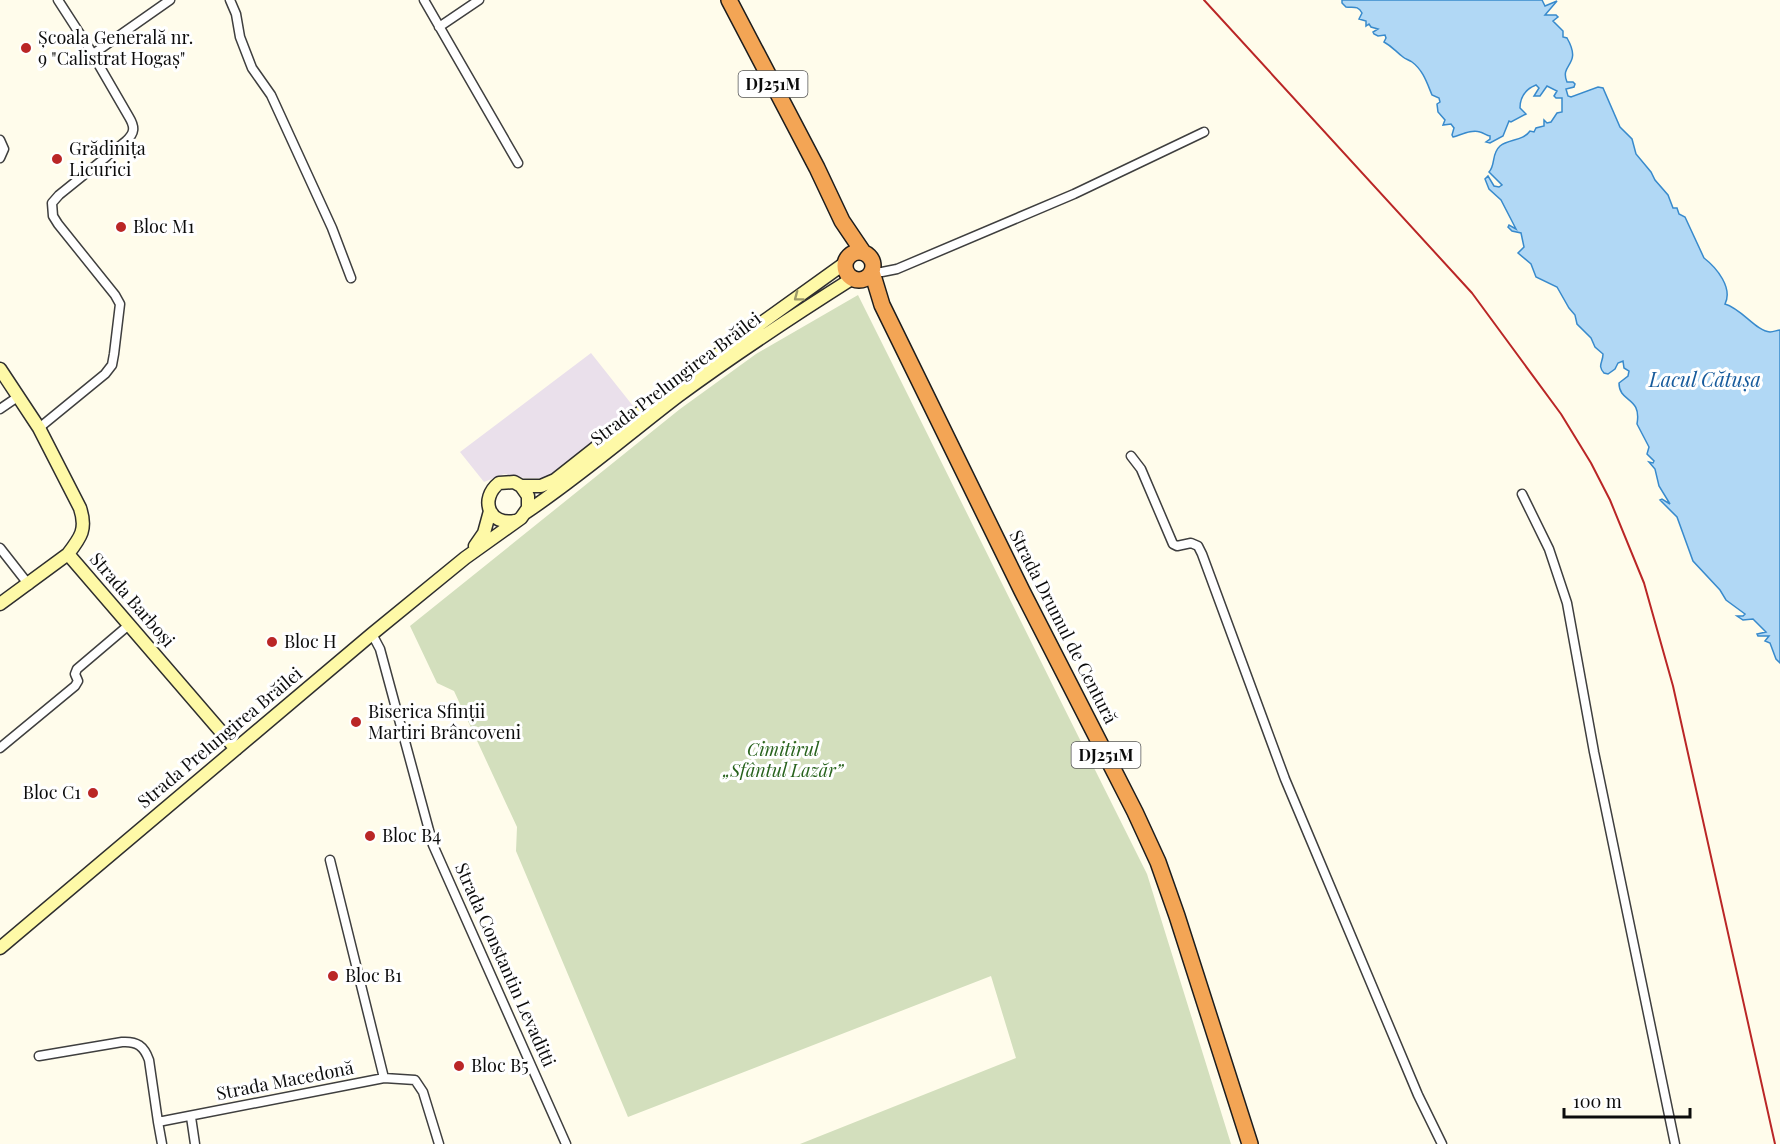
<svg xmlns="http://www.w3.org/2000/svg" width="1780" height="1144" font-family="'Playfair Display',serif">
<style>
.industrial{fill:#eae0eb}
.cemetery{fill:#d3dfbd}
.water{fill:#b1d8f5;stroke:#388acc;stroke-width:1.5}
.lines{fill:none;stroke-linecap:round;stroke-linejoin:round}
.street-casing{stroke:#3f3f3f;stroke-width:11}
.secondary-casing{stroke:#2e2e2e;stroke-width:15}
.highway-casing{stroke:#1d1d1d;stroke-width:18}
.street{stroke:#fff;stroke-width:8}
.secondary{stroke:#fef9a7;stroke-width:12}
.highway{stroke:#f3a555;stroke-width:15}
.rail{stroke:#ba2626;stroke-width:2}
.oneway{stroke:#9d9a69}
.poi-dot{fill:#ba2626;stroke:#fff;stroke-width:2}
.labels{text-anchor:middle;stroke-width:6;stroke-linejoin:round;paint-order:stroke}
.shield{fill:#fff;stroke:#555;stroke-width:1.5}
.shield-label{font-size:16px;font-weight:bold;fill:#0c0c0c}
.poi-label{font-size:18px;fill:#0c0c0c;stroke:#fff;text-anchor:start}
.street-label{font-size:18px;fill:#0c0c0c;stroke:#fff}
.park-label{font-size:18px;font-style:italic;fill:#28631d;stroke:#fff}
.water-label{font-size:20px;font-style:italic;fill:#175b9c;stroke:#fff}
</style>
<rect width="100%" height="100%" fill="#fffceb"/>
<path class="industrial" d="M591 353 637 411 546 478H524L504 474 484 482 460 452Z"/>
<path class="cemetery" d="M858 295 1147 874 1231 1144H800L1016 1058 991 976 628 1117 516 851 517 827 454 691 437 683 410 626 680 409 756 354Z"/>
<path class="water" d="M1342 0H1542L1545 6 1557 1 1545 15H1556L1558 17 1553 21 1563 31V37L1567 38C1583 66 1559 63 1567 82H1573L1575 84 1574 87 1566 89 1568 96 1571 97 1598 87 1603 88 1620 127 1632 139 1636 154 1651 172 1655 180 1668 195 1673 208H1677L1679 214 1685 217 1704 258C1717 268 1733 288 1725 304 1742 309 1756 331 1770 332 1774 332 1777 330 1780 330V663L1776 659 1770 643 1765 641 1769 636H1758L1757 634 1766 632 1753 619 1743 620 1737 616H1743L1745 614 1726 600 1720 590 1693 561 1677 517 1660 500 1662 499 1670 504 1659 486 1655 469 1649 462 1653 463 1654 461 1647 454 1649 447 1637 424C1642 396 1619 403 1619 383L1628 376 1629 371 1624 368 1623 361 1618 363 1615 369 1608 374 1604 373C1597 365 1603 363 1603 354L1595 347 1591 338 1577 324 1575 315 1569 308 1557 287 1536 277 1531 264 1518 253 1524 247 1521 233 1512 231 1508 227 1509 225 1516 229 1501 200 1489 189 1485 179 1488 176 1494 186 1499 187 1502 185 1489 172C1496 164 1491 154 1500 146 1509 139 1523 141 1530 131L1534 132 1536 128 1544 126V120L1547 123 1551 122 1557 113 1562 112V98H1556L1554 96 1557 91 1547 86 1540 96H1534L1539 88 1536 85C1526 89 1520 97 1520 108L1526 114 1511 122 1509 121 1503 136 1490 143 1486 142 1490 139V136C1487 136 1484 133 1480 132 1471 129 1461 135 1453 137L1452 135 1454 128 1451 124 1443 125 1445 120 1438 112 1437 104 1440 102 1439 98 1432 95C1427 83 1423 70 1412 62 1409 60 1405 59 1403 57 1395 51 1393 47 1384 42L1386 38 1385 35 1378 36 1374 34 1373 32 1378 29 1371 27 1369 24 1366 26V21L1359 19 1362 13C1358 5 1353 8 1346 7L1342 3Z"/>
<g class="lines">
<defs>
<path id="street" d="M230 0 236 14 240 37 252 68 271 95 332 228 351 278
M424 0 518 163
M439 27 479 0
M93 54 170 0
M0 140 4 149 0 158
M872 272H882L897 269 1074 194 1204 132
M0 409 19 396
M39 428 105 374 112 365 114 354 120 304 115 295 58 224 53 216 52 203 59 195 126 141C135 133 135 127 129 117L89 48 58 0
M1131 456 1141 469 1173 544 1177 546 1191 543 1198 546 1202 554 1285 779 1418 1095 1442 1144
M1522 494 1549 549 1567 603 1594 752 1675 1144
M0 548 29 585
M372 634 380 649 433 845 566 1144
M0 748 75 686 78 681 75 674 77 669 130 624
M330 860 384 1078 415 1080 423 1092 439 1144
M39 1056 122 1042C137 1041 144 1046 149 1060L158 1122 384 1078
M191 1117 195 1144
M158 1122 162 1144"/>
<path id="secondary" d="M0 369 39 428 80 508C87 529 81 537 68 554L236 749
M521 486H541L555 480 674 386 845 263
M525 513C579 477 627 435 678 396 735 354 793 316 853 278
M475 546 484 533 490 511
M0 604 68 554
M0 948 372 634 465 558 521 518 528 508V496L521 486 514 482 499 483C479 499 489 526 515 521"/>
<path id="highway" d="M729 0 817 168 842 221 863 252
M845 266a14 14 0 1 1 28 0a14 14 0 1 1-28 0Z
M872 272 882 305 1022 591 1135 812 1158 862 1177 916 1250 1144"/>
</defs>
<use href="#street" class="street-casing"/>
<use href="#secondary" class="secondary-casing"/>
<use href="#highway" class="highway-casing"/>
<use href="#street" class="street"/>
<use href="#secondary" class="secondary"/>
<use href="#highway" class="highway"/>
<path class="rail" d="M1204 0 1472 293 1561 414 1591 463 1610 500 1644 583 1673 686 1775 1144"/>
</g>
<defs><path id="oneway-chevron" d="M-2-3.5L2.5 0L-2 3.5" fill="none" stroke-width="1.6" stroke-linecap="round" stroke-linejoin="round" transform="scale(1.5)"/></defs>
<use class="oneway" href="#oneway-chevron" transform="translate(798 297) rotate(143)"/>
<g class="poi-dot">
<circle cx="26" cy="48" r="6"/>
<circle cx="57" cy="159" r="6"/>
<circle cx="121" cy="227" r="6"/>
<circle cx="272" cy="642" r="6"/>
<circle cx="356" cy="722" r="6"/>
<circle cx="93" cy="793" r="6"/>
<circle cx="370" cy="836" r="6"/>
<circle cx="333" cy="976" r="6"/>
<circle cx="459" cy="1066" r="6"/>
</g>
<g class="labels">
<g class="shield">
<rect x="738.5" y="71" width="69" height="26" rx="4.5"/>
<rect x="1071.5" y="742" width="69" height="26" rx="4.5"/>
</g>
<g class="shield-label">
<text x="773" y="90">DJ251M</text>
<text x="1106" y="761">DJ251M</text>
</g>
<g class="poi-label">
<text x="38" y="44">Școala Generală nr.<tspan x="38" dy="21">9 "Calistrat Hogaș"</tspan></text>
<text x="69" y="155">Grădinița<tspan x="69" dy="21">Licurici</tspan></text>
<text x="133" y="233">Bloc M1</text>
<text x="284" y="648">Bloc H</text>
<text x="368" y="718">Biserica Sfinții<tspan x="368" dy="21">Martiri Brâncoveni</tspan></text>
<text x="81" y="799" text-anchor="end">Bloc C1</text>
<text x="382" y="842">Bloc B4</text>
<text x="345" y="982">Bloc B1</text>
<text x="471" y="1072">Bloc B5</text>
</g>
<g class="street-label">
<text transform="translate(676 379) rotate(-37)" y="6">Strada Prelungirea Brăilei</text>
<text transform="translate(132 600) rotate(49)" y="6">Strada Barboși</text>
<text transform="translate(1063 627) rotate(63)" y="6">Strada Drumul de Centură</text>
<text transform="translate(220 738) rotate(-40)" y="6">Strada Prelungirea Brăilei</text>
<text transform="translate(505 965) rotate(66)" y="6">Strada Constantin Levaditti</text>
<text transform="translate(285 1081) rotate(-11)" y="6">Strada Macedonă</text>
</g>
<g class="park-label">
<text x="783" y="756">Cimitirul<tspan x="783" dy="21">„Sfântul Lazăr”</tspan></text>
</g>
<g class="water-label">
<text x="1705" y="387">Lacul Cătușa</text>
</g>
</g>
<path d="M1564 1108v9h126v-9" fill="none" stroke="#0c0c0c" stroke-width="3"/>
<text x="1573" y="1108" font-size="18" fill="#0c0c0c" stroke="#ffffff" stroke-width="4.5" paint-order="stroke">100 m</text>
</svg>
